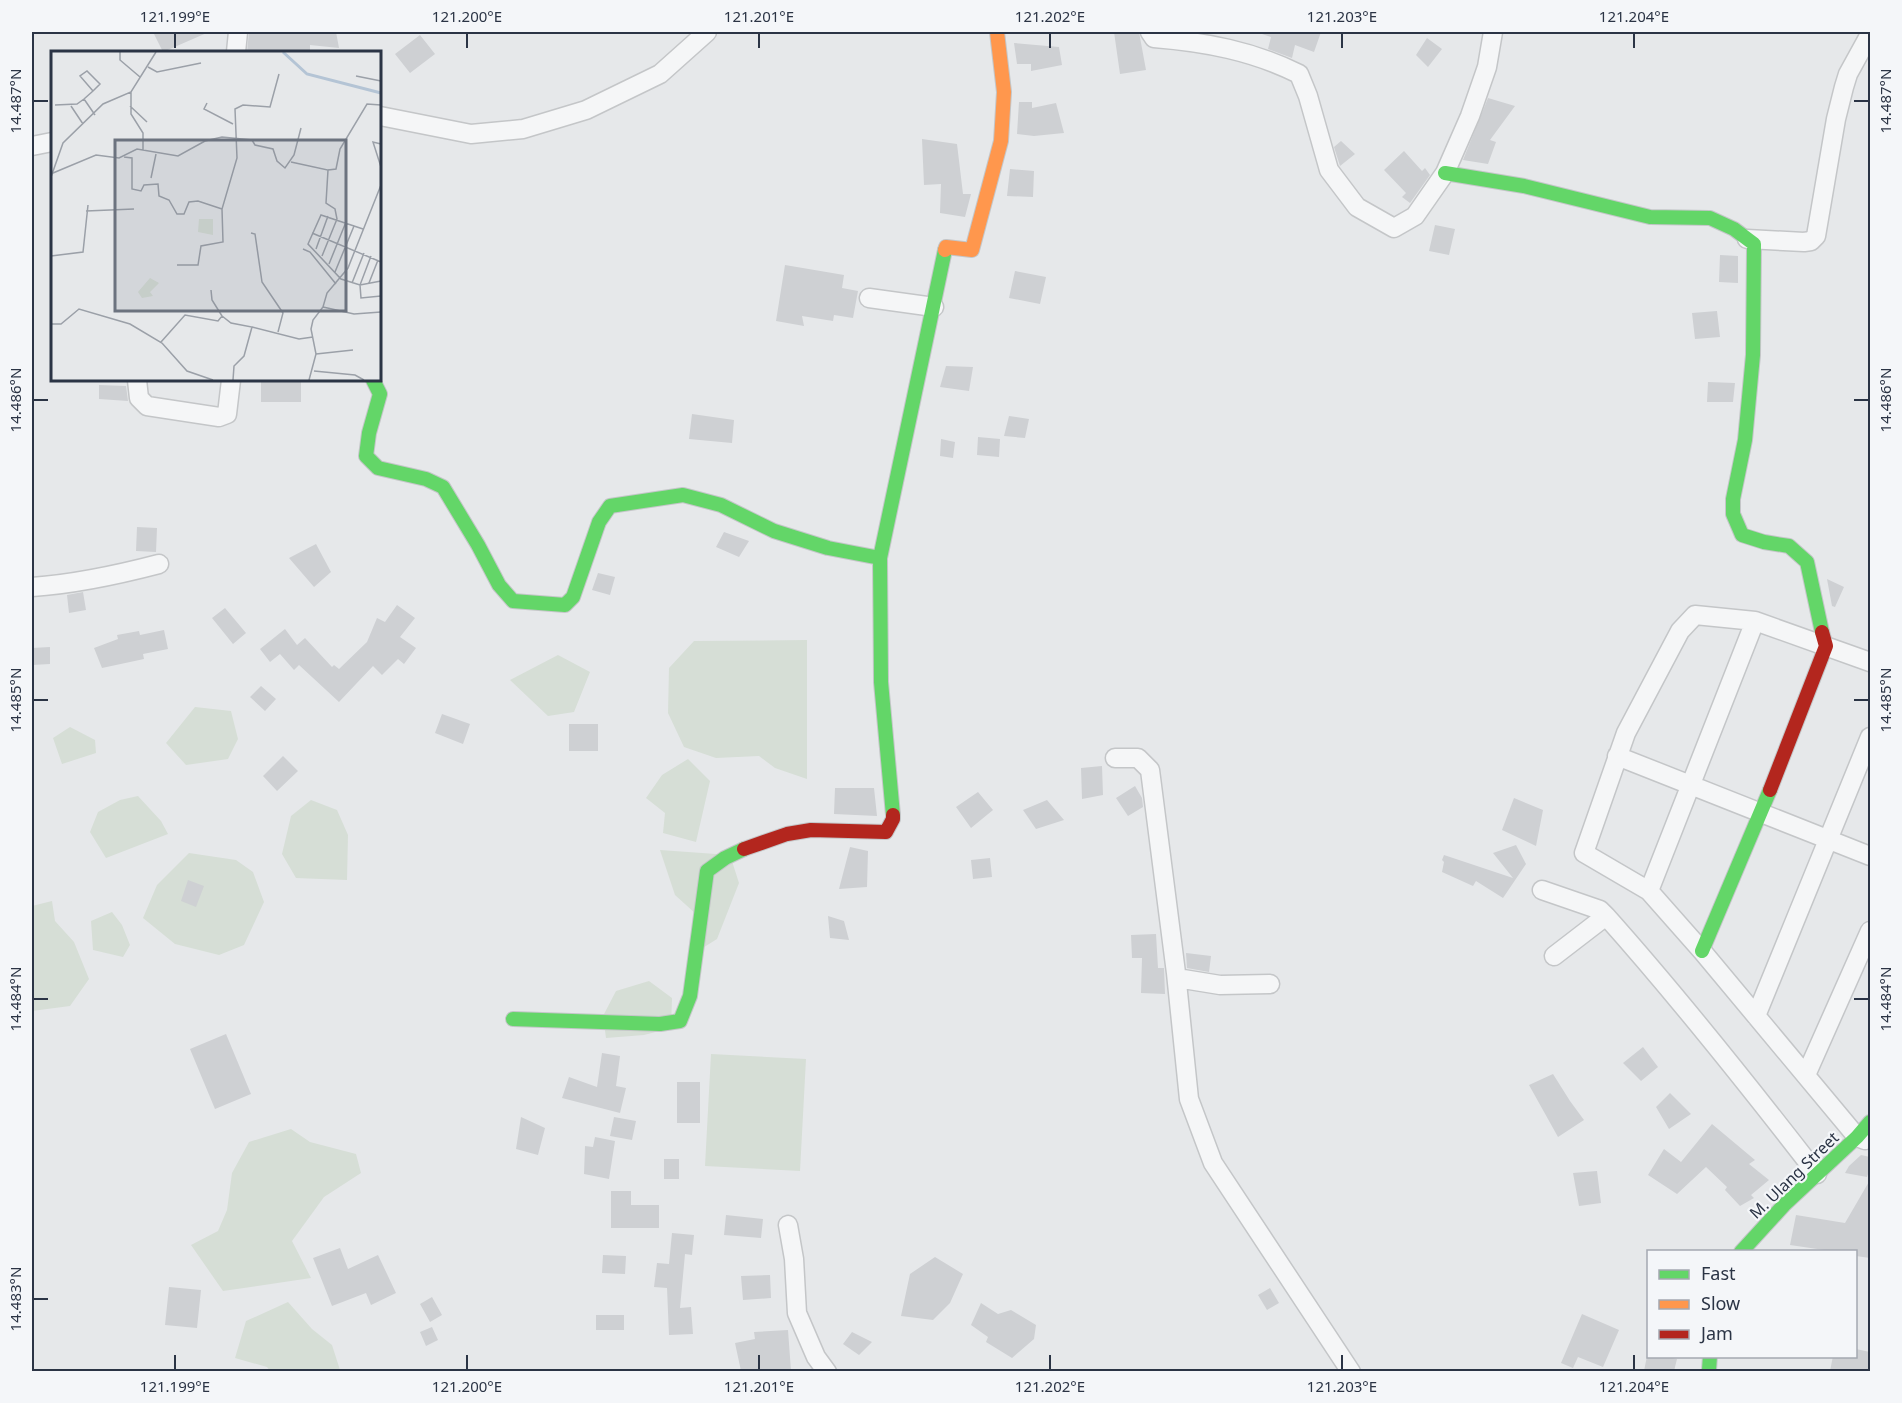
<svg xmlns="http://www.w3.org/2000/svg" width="1902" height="1403" font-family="'Noto Sans',sans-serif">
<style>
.green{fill:#d6ded6}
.building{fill:#ced0d3}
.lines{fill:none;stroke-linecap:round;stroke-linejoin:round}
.street-casing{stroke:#c4c6c8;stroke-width:21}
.fast-casing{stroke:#c4c6c8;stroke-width:16}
.slow-casing{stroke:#c4c6c8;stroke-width:16}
.jam-casing{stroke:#c4c6c8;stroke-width:16}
.street{stroke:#f5f6f7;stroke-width:18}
.fast{stroke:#63d668;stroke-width:14}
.slow{stroke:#ff974d;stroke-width:14}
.jam{stroke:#b3261e;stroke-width:14}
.ticks{fill:none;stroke:#2b3445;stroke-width:2}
.labels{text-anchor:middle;stroke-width:4.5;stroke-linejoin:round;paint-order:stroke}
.street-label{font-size:16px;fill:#2b3445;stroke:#f4f6f9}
.inset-river{fill:none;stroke:#b4c4d5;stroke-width:3}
.inset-road{fill:none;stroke:#9ba0a8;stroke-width:1.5}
.view{fill:#6c737f;fill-opacity:0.15;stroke:#6c737f;stroke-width:3}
.inset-edge{fill:none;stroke:#2b3445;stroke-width:3}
.neatline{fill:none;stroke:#2b3445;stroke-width:2}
.ticks-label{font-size:15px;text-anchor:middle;fill:#2b3445}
</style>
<rect width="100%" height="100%" fill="#e6e8ea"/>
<path class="green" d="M807 640V779L775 768 759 756 716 758 684 747 668 713 669 668 694 641Z
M558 655 590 672 574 712 548 716 510 680Z
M195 707 231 711 238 739 228 759 186 765 166 743Z
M70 727 95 740 96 753 62 764 53 738Z
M688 759 710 781 696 842 663 833 665 813 646 798 662 775Z
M138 796 161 821 168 834 106 858 90 832 98 812 120 800Z
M311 800 337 810 348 835 347 880 296 878 282 854 291 816Z
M660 850 730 855 739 883 717 939 693 954 696 914 675 895Z
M189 853 236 860 253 872 264 902 244 945 219 955 175 944 143 918 157 885Z
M52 901 55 921 74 942 89 979 70 1006 32 1011V906Z
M112 912 122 925 130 945 123 957 93 950 91 921Z
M649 981 672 998 671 1028 644 1035 606 1038 603 1016 616 991Z
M711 1054 806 1059 800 1171 705 1166Z
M291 1129 310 1142 356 1154 361 1173 324 1197 292 1241 311 1278 223 1291 191 1245 218 1231 227 1210 232 1173 249 1142Z
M288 1302 312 1329 332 1345 340 1370 338 1371H270L267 1367 235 1358 246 1321Z"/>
<path class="building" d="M153 32H209L163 52Z
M249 32H336L339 48 310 45V52H247Z
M1114 32H1139L1146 70 1120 74Z
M1262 32H1321L1314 52 1295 45 1292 58 1268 49 1271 37 1262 34Z
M420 35 435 54 410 73 395 54Z
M1427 38 1442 49 1428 67 1416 55Z
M1014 43 1059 47 1062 65 1031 71V64H1017Z
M1488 98 1515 106 1490 140 1496 142 1488 164 1463 160Z
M1019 102H1032V108L1056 103 1064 133 1034 136 1017 134Z
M922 139 957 144 963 194H971L965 217 940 213 941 184 924 185Z
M1341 141 1355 154 1340 166 1334 147Z
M1404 151 1422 171 1425 168 1430 175 1410 203 1402 197 1406 193 1384 170Z
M1010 169 1034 171 1033 197 1007 196Z
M1435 225 1455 229 1449 255 1429 251Z
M1720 255 1738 256V283L1719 282Z
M785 265 844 275 842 288 858 291 853 318 834 315 833 321 802 316 804 326 776 321Z
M1015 271 1046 277 1040 304 1009 298Z
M1717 311 1720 337 1695 339 1692 313Z
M946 366 973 367 969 391 940 387Z
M261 380H301V402H261Z
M1708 382 1735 383 1733 402H1707Z
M99 385 126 386 128 401 99 399Z
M692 414 734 420 732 443 689 439Z
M1009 416 1029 419 1025 438 1004 436Z
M978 437 1000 439 999 457 977 455Z
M941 439 955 442 953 458 940 456Z
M137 527 157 528 156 552 136 551Z
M724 532 749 541 739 557 716 547Z
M316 544 331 572 314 587 289 558Z
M598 573 615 577 610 595 592 590Z
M1827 579 1844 587 1835 607 1832 606Z
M83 592 86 610 69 613 67 595Z
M397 605 415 618 400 637 416 648 404 664 398 659 382 675 373 666 339 702 299 665 294 670 280 654 270 662 260 649 285 629 297 645 305 638 332 667 334 665 339 669 367 642 377 618 385 622Z
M225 608 246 633 233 644 212 618Z
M164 630 168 649 143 654 144 659 102 668 94 648 118 639 117 635 139 631 140 635Z
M50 647V664L32 665V648Z
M261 686 276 699 265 711 250 697Z
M442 714 470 724 463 744 435 733Z
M569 724H598V751H569Z
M283 756 298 771 277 791 263 776Z
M1102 766 1103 795 1082 799 1081 768Z
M1135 786 1142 798 1143 807 1128 816 1116 798Z
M835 788H874L877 816 834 814Z
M978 792 993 810 971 828 956 807Z
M1514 798 1543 810 1536 846 1502 830Z
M1047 800 1064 820 1036 829 1023 810Z
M1516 845 1526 864 1503 898 1476 881 1473 886 1442 872 1444 862 1442 860 1444 855 1513 878 1493 853Z
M850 847 868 851 867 887 839 889Z
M990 858 992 877 973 879 971 860Z
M188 880 204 886 196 907 181 901Z
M828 916 844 921 849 940 830 938Z
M1156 934 1158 968H1164L1165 994 1141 993 1142 958H1132L1131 935Z
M1186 953 1211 956 1209 972 1187 968Z
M226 1034 251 1094 215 1109 190 1049Z
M1643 1047 1658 1067 1641 1081 1623 1063Z
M602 1053 620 1056 616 1086 626 1088 620 1113 562 1098 569 1077 597 1087Z
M1553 1074 1570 1101 1584 1120 1558 1137 1529 1085Z
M677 1082H700V1123H677Z
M1670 1093 1691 1114 1669 1129 1656 1107Z
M521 1117 545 1128 538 1155 516 1149Z
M614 1117 636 1121 632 1140 610 1136Z
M1712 1124 1755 1160 1749 1164 1769 1180 1751 1195 1754 1198 1740 1206 1725 1190 1727 1187 1706 1167 1677 1194 1648 1175 1664 1149 1681 1162Z
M595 1137 615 1141 609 1179 584 1174 585 1146 593 1147Z
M1861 1155 1870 1157V1168L1867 1177 1845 1173 1849 1166Z
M664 1159H679V1179H664Z
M1597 1171 1601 1203 1579 1206 1573 1173Z
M1870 1180V1258L1856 1256V1251H1831L1790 1245 1796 1215 1845 1223Z
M611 1191H631V1205H659V1228H611Z
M726 1215 763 1219 761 1238 724 1235Z
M672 1233 694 1235 692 1255 685 1254 680 1308 691 1307 693 1334 669 1335 667 1288 654 1287 657 1263 669 1264Z
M340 1248 348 1269 378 1255 396 1293 371 1305 366 1293 332 1306 313 1258Z
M603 1255 626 1256 625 1274 602 1273Z
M935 1257 963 1274 950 1303 933 1320 901 1316 910 1274Z
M770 1275 771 1298 743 1300 741 1276Z
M169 1287 201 1290 197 1328 165 1325Z
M1270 1288 1279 1303 1267 1310 1258 1295Z
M432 1297 442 1315 430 1322 420 1304Z
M981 1303 998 1314 1011 1310 1036 1325 1034 1339 1012 1358 986 1342 988 1337 971 1325Z
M1582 1314 1619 1330 1603 1367 1578 1357 1573 1368 1561 1363Z
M596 1315H624V1330H596Z
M432 1327 438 1340 426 1346 420 1332Z
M788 1330 791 1371H741L735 1343 755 1339 754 1332Z
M852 1332 872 1342 859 1355 843 1344Z
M1856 1349 1870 1352V1371H1830L1833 1356H1856Z
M1647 1356H1662L1677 1359 1674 1371H1644Z"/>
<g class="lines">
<defs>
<path id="street" d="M1150 32 1154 38C1205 42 1253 51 1299 74L1308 96 1329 170 1357 207 1394 228 1415 216 1445 173 1470 116 1487 67 1493 32
M236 52 238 32
M380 116 471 134 523 129 586 110 660 74 707 32
M32 146 52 142
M1747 239 1804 242 1811 241 1816 236 1836 119 1844 87 1848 74 1870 34
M869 298 934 307
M137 380 139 398 147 406 219 417 227 414 231 380
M32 587C75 584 117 575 159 564
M1617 756 1870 856
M1115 758H1138L1150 770 1176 973 1189 1099 1213 1163 1351 1372
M1542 890 1600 910 1606 916C1680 999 1749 1086 1817 1174
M1649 891 1755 621
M1554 956 1606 916
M1177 978 1220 985 1270 984
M1756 1016 1870 737
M1806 1075 1870 931
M1865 1140 1857 1137 1702 951 1649 891 1584 853 1626 733 1680 631 1695 615 1755 621 1870 662
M788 1225 794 1259 797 1313 816 1357 827 1372"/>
<path id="fast" d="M1445 173 1524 186 1650 217 1710 218 1734 229 1754 244 1753 355 1745 440 1733 499V514L1742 535 1764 542 1789 546 1807 562 1822 632
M373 380 380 394 369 433 366 456 378 468 426 479 443 487 478 545 499 585 513 601 565 605 573 597 599 522 610 506 683 495 721 505 774 531 828 548 880 558
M893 815 881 682 880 558 945 250
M1702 951 1770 790
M513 1019 660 1024 680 1021 690 996 707 871 725 858 744 849
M1741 1252 1784 1205 1857 1137 1870 1122
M1709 1370 1710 1356"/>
<path id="slow" d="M945 250 946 247 972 250 1001 141 1004 92 997 32"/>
<path id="jam" d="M1770 790 1826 646 1822 632
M744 849 787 834 811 830 886 832 893 819V815"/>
</defs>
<use href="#street" class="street-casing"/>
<use href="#fast" class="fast-casing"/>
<use href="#slow" class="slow-casing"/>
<use href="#jam" class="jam-casing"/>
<use href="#street" class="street"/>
<use href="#fast" class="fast"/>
<use href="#slow" class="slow"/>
<use href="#jam" class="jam"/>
</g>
<path class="ticks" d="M175 33V48M467 33V48M759 33V48M1050 33V48M1342 33V48M1634 33V48M33 101H48M1854 101H1869M33 400H48M1854 400H1869M33 700H48M1854 700H1869M33 999H48M1854 999H1869M33 1299H48M175 1355V1370M467 1355V1370M759 1355V1370M1050 1355V1370M1342 1355V1370M1634 1355V1370"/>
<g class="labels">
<g class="street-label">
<text transform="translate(1794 1175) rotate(-44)" y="6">M. Ulang Street</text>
</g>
</g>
<g transform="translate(51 51)">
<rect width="330" height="330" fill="#e6e8ea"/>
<path d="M148 168H162V184L147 181ZM99 227 108 232 99 241 102 245 91 247 87 241Z" fill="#d6ded6"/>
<path class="inset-river" d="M232 1 256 23 330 42"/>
<path class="inset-road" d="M69 1V9L89 26M97 16 106 21 150 12M305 25 330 30M80 41V63L92 82V99M33 48 44 64M156 52 153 58 182 73M4 54 26 53 33 48 42 40 49 33 36 20 29 25 42 40M20 55 32 73M79 55 96 71M330 93 322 91 330 116M73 106 81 107V138L90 140 93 134 107 133 108 145 118 149 126 163H133L138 151 147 150 171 158M240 111 277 119 275 152 284 158 286 168 271 205M277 119 285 118 289 98 316 53 330 54M2 122 45 104 68 107 86 98 127 105 154 90 171 86 201 89 204 94 222 98 226 110 234 117 243 104 250 77M0 126 12 92 52 53 80 41 105 1M100 127 105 103M35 160 83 158M312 178 270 164 257 193 290 228 309 234 330 230M200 182 204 183 211 231 232 262 227 281M261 182 330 211M252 198 259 201 285 233M265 198 277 165M0 205 32 201 37 154M320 205 309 234 310 247 330 245M278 213 295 171M126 214H147L150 195 172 191 171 158 186 107 184 58 192 54 219 56 228 23M284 221 303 175M301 232 313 202M318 232 327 209M160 239 161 249 171 265M272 256 303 263 330 261M0 273H10L28 258 79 273 111 292 136 320 162 329M201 276 248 288 262 286M110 291 134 264 167 270 171 265 180 272 201 276 193 305 183 315 182 329M265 303 302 299M263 320 304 324 313 329M258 329 265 303 260 278 262 269 272 256 276 242 297 217 330 134"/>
<path class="view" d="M64 89H295V260H64Z"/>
<rect width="330" height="330" class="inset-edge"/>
</g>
<rect width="1902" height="1403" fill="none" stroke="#f4f6f9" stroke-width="66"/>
<rect x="1647" y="1250" width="210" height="108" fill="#f4f6f9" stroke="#a4a8b1" stroke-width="1.5"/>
<rect x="1659" y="1270" width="30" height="9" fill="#63d668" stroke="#a4a8b1" stroke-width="1.5"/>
<text x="1701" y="1280" font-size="18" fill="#2b3445">Fast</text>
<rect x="1659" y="1300" width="30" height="9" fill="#ff974d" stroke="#a4a8b1" stroke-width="1.5"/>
<text x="1701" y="1310" font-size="18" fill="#2b3445">Slow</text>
<rect x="1659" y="1330" width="30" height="9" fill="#b3261e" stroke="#a4a8b1" stroke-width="1.5"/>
<text x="1701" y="1340" font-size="18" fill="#2b3445">Jam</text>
<rect x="33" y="33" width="1836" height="1337" class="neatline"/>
<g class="ticks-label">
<text x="175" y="22">121.199°E</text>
<text x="467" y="22">121.200°E</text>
<text x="759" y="22">121.201°E</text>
<text x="1050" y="22">121.202°E</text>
<text x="1342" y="22">121.203°E</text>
<text x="1634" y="22">121.204°E</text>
<text transform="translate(16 101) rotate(-90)" y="5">14.487°N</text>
<text transform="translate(1886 101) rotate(-90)" y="5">14.487°N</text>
<text transform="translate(16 400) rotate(-90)" y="5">14.486°N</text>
<text transform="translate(1886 400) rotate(-90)" y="5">14.486°N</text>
<text transform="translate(16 700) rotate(-90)" y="5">14.485°N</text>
<text transform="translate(1886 700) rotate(-90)" y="5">14.485°N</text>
<text transform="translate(16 999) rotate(-90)" y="5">14.484°N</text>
<text transform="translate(1886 999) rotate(-90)" y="5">14.484°N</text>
<text transform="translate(16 1299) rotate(-90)" y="5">14.483°N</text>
<text x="175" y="1392">121.199°E</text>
<text x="467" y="1392">121.200°E</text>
<text x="759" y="1392">121.201°E</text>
<text x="1050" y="1392">121.202°E</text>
<text x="1342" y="1392">121.203°E</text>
<text x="1634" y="1392">121.204°E</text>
</g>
</svg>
